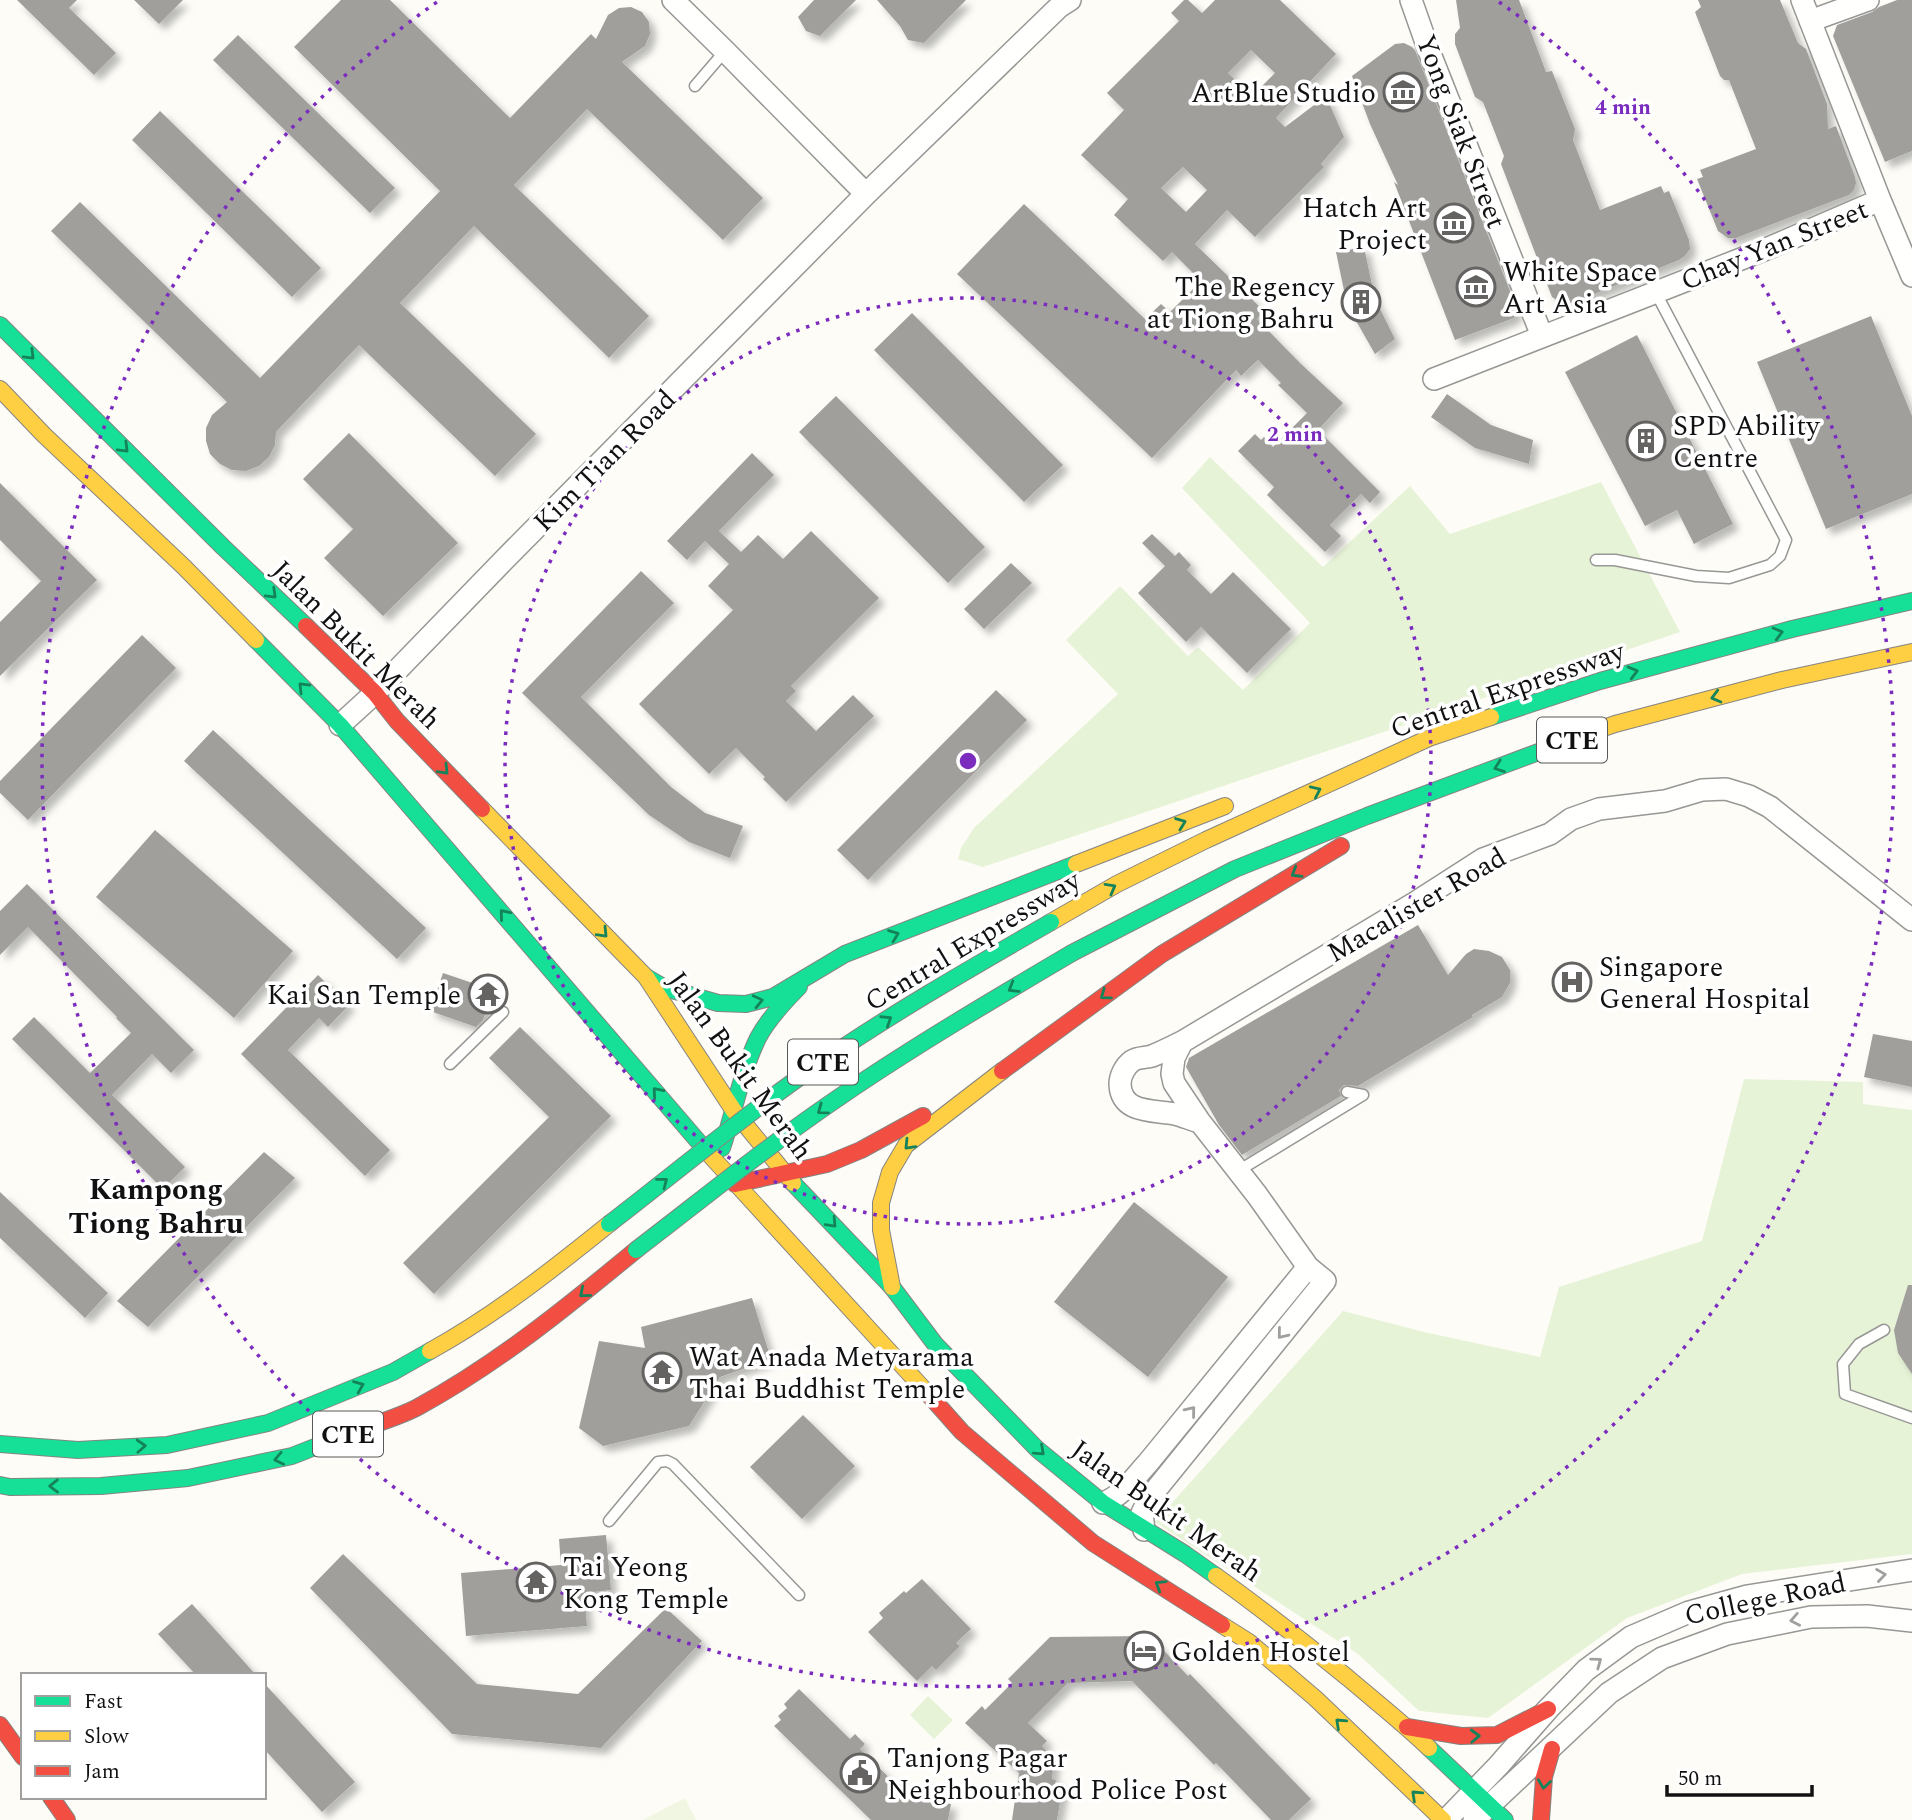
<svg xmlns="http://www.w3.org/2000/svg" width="1912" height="1820" font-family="Spectral,serif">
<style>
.green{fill:#e7f3d7}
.pitch{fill:#f0f6e1}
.building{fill:#a19f9c;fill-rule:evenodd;filter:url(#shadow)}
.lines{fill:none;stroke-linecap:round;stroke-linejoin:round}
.lane-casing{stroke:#979795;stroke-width:13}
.street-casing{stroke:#979795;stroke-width:24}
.fast-casing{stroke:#858482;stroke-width:18}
.slow-casing{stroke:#858482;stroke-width:18}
.jam-casing{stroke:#858482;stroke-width:18}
.lane{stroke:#fffffe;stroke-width:10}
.street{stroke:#fffffe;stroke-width:21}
.fast{stroke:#16e098;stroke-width:16}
.slow{stroke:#ffcf43;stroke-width:16}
.jam{stroke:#f24e42;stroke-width:16}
.fast-bridge-casing{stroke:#858482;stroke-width:18;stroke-linecap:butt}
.fast-bridge{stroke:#16e098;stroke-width:16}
.oneway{stroke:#14835b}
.oneway2{stroke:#a0a09f}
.ring{fill:none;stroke:#7b2cbf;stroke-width:3.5;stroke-dasharray:3.5 7}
.labels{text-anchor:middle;stroke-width:7;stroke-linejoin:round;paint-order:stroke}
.shield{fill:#fff;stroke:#585858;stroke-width:2}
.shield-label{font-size:26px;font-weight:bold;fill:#111}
.poi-label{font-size:28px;fill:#111;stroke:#fff;text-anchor:start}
.street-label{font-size:28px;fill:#111;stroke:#fff}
.neighbourhood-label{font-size:30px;font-weight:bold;fill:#111;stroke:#fff}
.centre{fill:#7b2cbf;stroke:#fff;stroke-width:3.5}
.ring-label{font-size:21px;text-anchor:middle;font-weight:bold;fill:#7b2cbf;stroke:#fff;stroke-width:7;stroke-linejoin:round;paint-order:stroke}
</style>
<defs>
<filter id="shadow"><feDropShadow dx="6" dy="6" stdDeviation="3.5" flood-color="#0004"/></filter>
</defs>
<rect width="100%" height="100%" fill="#fdfcf7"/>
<path class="green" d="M1210 457 1323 567 1410 486 1450 534 1601 482 1680 632 983 867 958 859 961 848 974 828 1118 694 1066 640 1120 586 1188 656 1198 647 1243 690 1310 623 1182 488Z
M1744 1079 1863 1082V1104L1912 1110V1554L1742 1574 1627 1618 1488 1718 1419 1711 1358 1654 1155 1522 1343 1311 1424 1332 1540 1357 1559 1287 1702 1241Z
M928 1696 953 1720 934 1739 910 1715Z"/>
<path class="pitch" d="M685 1798 696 1820H643Z"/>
<path class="building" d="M17 0H77L69 8 116 53 94 75Z
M134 0H183L159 24Z
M341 0H390L510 118 591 34 596 39 608 15 619 8 631 7 642 12 649 22 650 34 645 46 622 62 763 198 723 240 587 109 514 185 649 316 609 358 474 226 400 303 536 434 495 476 359 345 276 432 275 445 269 457 259 466 246 471 232 470 220 464 210 454 206 441V428L212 415 227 402 51 231 80 202 260 378 440 191 294 47Z
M814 0H856L820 36 806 31 798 17Z
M877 0H966L924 43 908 40 900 26Z
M1184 0H1188L1202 13 1215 0H1280L1336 54 1276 118 1285 127 1326 96 1344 137 1321 164 1324 167 1255 237 1227 210 1195 244 1264 311 1257 319 1300 363 1343 403 1318 430 1380 492 1370 503 1361 494 1330 525 1341 536 1325 552 1267 495 1274 487 1238 451 1255 434 1261 440 1264 437 1273 447 1307 413 1278 385 1281 383 1258 360 1241 376 1236 370 1152 458 957 274 1024 204 1145 319 1161 304 1170 312 1201 281 1172 252 1163 261 1114 215 1128 199 1081 155 1124 110 1107 93 1179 21 1171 13ZM1251 50 1275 73 1252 96 1228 73ZM1183 167 1207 190 1186 212 1161 188Z
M1456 0H1519L1546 72 1552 71 1575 129 1573 140 1600 210 1661 186 1664 193 1669 191 1689 240 1690 249 1685 256 1679 260 1572 303 1563 304 1552 297 1501 164 1504 156 1483 102 1475 97 1455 44V34L1460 28Z
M1698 0H1780L1798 43 1806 49 1827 104 1828 129 1836 126 1855 177 1856 183 1854 190 1849 195 1736 238H1728L1718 231 1697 179 1703 177 1700 170 1756 149 1729 80H1724L1720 76 1695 12 1701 7Z
M1897 0H1912V151L1885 162 1833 36 1837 25 1872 12 1879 7Z
M238 35 395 188 370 213 213 60Z
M1404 43 1412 47 1415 50 1517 309 1514 318 1455 340 1394 182 1398 185 1370 124 1352 76 1395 44Z
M160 111 321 268 292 297 132 140Z
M1364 247 1375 299 1395 339 1375 354 1347 305 1336 252Z
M912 313 1063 465 1024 502 874 350Z
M1871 316 1912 416V494L1826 529 1757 362Z
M1637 335 1733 524 1694 544 1677 510 1645 526 1565 372Z
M1447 394 1491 425 1533 440 1529 464 1475 448 1431 417Z
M836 396 985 547 948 583 799 432Z
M349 433 458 543 383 616 324 558 353 529 303 479Z
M752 453 774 475 719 531 741 552 758 535 783 559 811 531 879 598 791 686 796 691 786 701 816 731 853 695 874 716 786 802 763 779 765 777 736 748 709 774 639 704 733 610 708 586 729 564 705 541 687 560 667 541Z
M0 483 97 580 0 676V622L41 581 0 540Z
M1152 534 1175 556 1179 552 1191 565 1187 570 1211 594 1233 572 1291 629 1247 673 1201 627 1186 642 1138 593 1165 566 1142 543Z
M1011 563 1032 583 984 629 964 609Z
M641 571 674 603 581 697 671 787 705 813 743 826 730 858 689 842 649 815 522 693Z
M142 635 176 668 28 820 0 793V781Z
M996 690 1027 720 868 880 837 850Z
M213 730 426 928 397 959 184 761Z
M155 830 293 951 234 1018 96 897Z
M27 884 194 1050 171 1073 152 1054 112 1095 185 1167 163 1189 12 1039 34 1017 90 1073 131 1033 116 1018 117 1017 28 927 0 955V911Z
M1418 925 1448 975 1466 954 1474 949 1489 951 1502 957 1510 970V983L1502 997 1472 1015 1473 1017 1358 1086 1344 1085 1339 1090 1341 1096 1242 1155 1219 1125 1186 1067 1189 1058Z
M443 973 493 990 483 1020 476 1027 430 1011Z
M318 975 349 1005 328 1027 319 1018 288 1050 390 1150 365 1176 241 1054Z
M520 1027 611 1116 434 1294 403 1263 549 1117 489 1058Z
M1873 1034 1912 1041V1087L1864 1077Z
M264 1152 295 1178 148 1327 117 1301Z
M0 1192 108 1293 85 1318 0 1238Z
M1134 1202 1228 1277 1148 1377 1054 1302Z
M1908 1285H1912V1374L1898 1353 1894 1330Z
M752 1298 771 1359 720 1377 689 1426 603 1446 579 1428 599 1341 645 1348 641 1327Z
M803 1415 855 1466 802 1519 750 1467Z
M606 1535 611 1590 584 1593 587 1626 466 1636 461 1573 561 1565 559 1539Z
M343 1554 477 1684 578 1694 666 1608 702 1641 601 1748 452 1734 310 1588Z
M922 1579 971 1629 956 1643 960 1646 936 1670 932 1666 917 1681 868 1632 883 1618 879 1613 904 1591 906 1593Z
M192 1604 239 1656 256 1675H196L158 1634Z
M1150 1636 1188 1676 1190 1674 1311 1799 1289 1820H1271L1216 1763 1214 1765 1132 1681 1068 1683 1028 1723 1047 1741 1042 1746 1054 1759 1052 1779 1056 1780 1055 1784 1063 1785 1057 1820H1012L1019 1773 965 1723 982 1706 985 1710 1012 1683 1008 1679 1050 1637Z
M264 1683 355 1782 322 1812 264 1749Z
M799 1689 850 1739 855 1734 865 1744 860 1749 909 1797 951 1804 948 1820H871L774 1726 781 1720 778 1716 787 1708 784 1704Z"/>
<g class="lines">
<defs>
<path id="lane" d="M695 86 725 51
M1596 560H1615L1696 576 1729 578 1770 565 1780 556 1786 540 1656 293
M450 1064 503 1012
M1238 1171 1363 1095 1347 1092
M1884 1330 1859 1344 1843 1364 1845 1394 1912 1418
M609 1521 658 1462 667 1461 673 1464 799 1595"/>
<path id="street" d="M673 0 725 51 866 194
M1411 0 1429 51 1542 336
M1802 0 1880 200 1912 276
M1810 21 1868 0
M1434 379 1764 250 1880 200
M340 725 375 693 503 561 866 194 1059 7 1070 0
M1200 1122C1192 1120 1183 1116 1175 1114 1154 1110 1121 1114 1120 1084 1120 1076 1125 1066 1132 1061 1138 1057 1146 1058 1152 1056 1162 1052 1172 1047 1182 1042L1413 904 1483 859 1550 834 1571 819 1599 809 1665 801 1702 790 1726 789 1749 796 1770 807 1912 920
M1103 1503C1122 1496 1134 1478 1147 1464L1308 1267
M1144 1530 1142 1513 1150 1497 1325 1281 1308 1267 1257 1195 1200 1122 1174 1083 1172 1074 1174 1058 1182 1042
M1446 1820 1499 1765 1548 1709 1586 1670 1631 1637 1689 1612 1747 1596 1912 1570
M1474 1820 1609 1693 1662 1658 1727 1634 1811 1617 1867 1616 1912 1621"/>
<path id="fast" d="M0 325 223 547 306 626
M256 640 340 725 709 1154
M1491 717 1600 681 1792 629 1912 601
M1072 953 1235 869 1367 816 1595 731
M646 977 665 988 718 1003 746 1004 773 997 845 954 1076 864
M722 1148C734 1112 741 1073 758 1038 768 1019 784 1002 799 987
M793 1183 892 1287 935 1344 1037 1449 1103 1503 1185 1554 1216 1576
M0 1444 78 1450 167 1445 268 1423 393 1372 430 1351
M0 1485 10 1487 101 1486 188 1478 292 1456 358 1430
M1429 1748 1505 1820"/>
<path id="slow" d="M0 389 44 435 183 566 256 640
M1595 731 1615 724 1782 680 1912 652
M482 809 646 977 734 1111 793 1183
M1076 864 1225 806
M1051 922 1117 884 1206 840 1429 738 1491 717
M709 1154 930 1396
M892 1287 881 1230V1203L890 1172 906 1145 1002 1071
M430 1351C495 1315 552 1270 609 1224
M1216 1576C1261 1608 1305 1643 1348 1678 1375 1701 1403 1723 1429 1748
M1222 1625 1249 1642 1315 1698 1443 1820"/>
<path id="jam" d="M306 626 375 693 397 721 482 809
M1002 1071 1162 954 1341 846
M735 1184 827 1164 861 1150 923 1116
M930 1396 962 1432 1093 1543 1222 1625
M358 1430C378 1423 399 1417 418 1407 497 1364 567 1307 636 1250
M0 1725 23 1757
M1407 1727 1461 1736 1497 1735 1548 1709
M51 1797 67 1820
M1541 1820 1544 1777 1552 1749"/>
</defs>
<use href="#lane" class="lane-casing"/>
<use href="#street" class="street-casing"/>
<use href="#fast" class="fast-casing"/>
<use href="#slow" class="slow-casing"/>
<use href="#jam" class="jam-casing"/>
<use href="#lane" class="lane"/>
<use href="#street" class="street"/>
<use href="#fast" class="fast"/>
<use href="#slow" class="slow"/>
<use href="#jam" class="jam"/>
<defs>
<path id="fast-bridge" d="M609 1224C679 1170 747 1113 820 1063 894 1012 973 967 1051 922
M636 1250C704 1198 770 1144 841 1096 916 1045 994 999 1072 953"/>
</defs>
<use href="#fast-bridge" class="fast-bridge-casing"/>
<use href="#fast-bridge" class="fast-bridge"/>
</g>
<defs><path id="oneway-chevron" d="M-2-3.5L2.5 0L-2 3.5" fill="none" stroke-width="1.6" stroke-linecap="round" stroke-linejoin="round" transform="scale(1.75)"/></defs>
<g class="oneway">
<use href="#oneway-chevron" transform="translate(30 355) rotate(45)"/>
<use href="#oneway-chevron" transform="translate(124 448) rotate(45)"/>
<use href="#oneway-chevron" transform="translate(272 594) rotate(44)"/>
<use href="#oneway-chevron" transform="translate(1778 633) rotate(-15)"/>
<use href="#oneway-chevron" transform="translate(1633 672) rotate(-15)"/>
<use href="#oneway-chevron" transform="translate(303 687) rotate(-135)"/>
<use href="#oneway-chevron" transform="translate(1716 697) rotate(165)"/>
<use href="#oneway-chevron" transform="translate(1499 767) rotate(160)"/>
<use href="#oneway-chevron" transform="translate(444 770) rotate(46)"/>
<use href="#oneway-chevron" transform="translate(1316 791) rotate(-25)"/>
<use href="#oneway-chevron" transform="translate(1181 823) rotate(-21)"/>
<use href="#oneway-chevron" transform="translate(1296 873) rotate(149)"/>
<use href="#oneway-chevron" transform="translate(1111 888) rotate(-29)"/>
<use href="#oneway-chevron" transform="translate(504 914) rotate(-130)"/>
<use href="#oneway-chevron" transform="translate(603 933) rotate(46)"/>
<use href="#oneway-chevron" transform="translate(894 935) rotate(-21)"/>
<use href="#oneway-chevron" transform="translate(1013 988) rotate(149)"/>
<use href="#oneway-chevron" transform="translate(1105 995) rotate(144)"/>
<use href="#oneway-chevron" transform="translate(758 1001) rotate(-13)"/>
<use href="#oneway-chevron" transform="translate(887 1020) rotate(-33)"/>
<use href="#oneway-chevron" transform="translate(657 1092) rotate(-131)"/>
<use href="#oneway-chevron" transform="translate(822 1110) rotate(144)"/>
<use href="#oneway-chevron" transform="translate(909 1145) rotate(134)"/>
<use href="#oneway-chevron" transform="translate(663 1182) rotate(-38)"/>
<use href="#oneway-chevron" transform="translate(832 1223) rotate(47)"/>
<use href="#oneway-chevron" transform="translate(584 1293) rotate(140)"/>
<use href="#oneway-chevron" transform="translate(359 1386) rotate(-22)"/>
<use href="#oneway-chevron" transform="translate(141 1446) rotate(-3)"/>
<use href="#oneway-chevron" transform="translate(1040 1451) rotate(42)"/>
<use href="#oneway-chevron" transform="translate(279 1459) rotate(168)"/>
<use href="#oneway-chevron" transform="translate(54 1486) rotate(179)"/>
<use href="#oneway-chevron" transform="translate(1160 1585) rotate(-148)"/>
<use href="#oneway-chevron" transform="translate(1340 1723) rotate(-137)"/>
<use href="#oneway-chevron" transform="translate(1475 1736) rotate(-2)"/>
<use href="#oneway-chevron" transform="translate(1544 1784) rotate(98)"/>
<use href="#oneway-chevron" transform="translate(1416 1795) rotate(-137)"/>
</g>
<g class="oneway2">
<use href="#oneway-chevron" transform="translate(1282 1334) rotate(129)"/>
<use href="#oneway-chevron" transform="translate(1191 1411) rotate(-51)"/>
<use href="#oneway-chevron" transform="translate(1881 1575) rotate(-8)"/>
<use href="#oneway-chevron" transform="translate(1795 1620) rotate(169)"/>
<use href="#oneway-chevron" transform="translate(1597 1662) rotate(-36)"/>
</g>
<g class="ring">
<circle cx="968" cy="761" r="463"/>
<path d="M1499 2A926 926 0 1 1 437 2"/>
</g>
<defs>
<symbol id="museum-ring" viewBox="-11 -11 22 22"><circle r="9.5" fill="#fff" stroke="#646362" stroke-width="1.5"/><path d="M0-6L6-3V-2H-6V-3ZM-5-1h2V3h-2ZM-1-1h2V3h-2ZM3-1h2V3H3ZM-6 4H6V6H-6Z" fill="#646362"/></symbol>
<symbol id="building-ring" viewBox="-11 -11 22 22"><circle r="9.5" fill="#fff" stroke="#646362" stroke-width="1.5"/><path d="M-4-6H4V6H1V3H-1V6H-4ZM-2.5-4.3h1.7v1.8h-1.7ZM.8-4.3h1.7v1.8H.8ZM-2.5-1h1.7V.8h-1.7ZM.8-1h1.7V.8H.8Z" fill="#646362"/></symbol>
<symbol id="hospital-ring" viewBox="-11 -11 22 22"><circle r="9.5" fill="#fff" stroke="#646362" stroke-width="1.5"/><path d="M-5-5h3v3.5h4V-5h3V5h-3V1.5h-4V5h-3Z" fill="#646362"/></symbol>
<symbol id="temple-ring" viewBox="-11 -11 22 22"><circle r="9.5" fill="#fff" stroke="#646362" stroke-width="1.5"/><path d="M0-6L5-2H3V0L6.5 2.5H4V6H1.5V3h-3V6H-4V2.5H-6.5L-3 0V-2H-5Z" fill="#646362"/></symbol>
<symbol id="hotel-ring" viewBox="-11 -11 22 22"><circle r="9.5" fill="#fff" stroke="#646362" stroke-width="1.5"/><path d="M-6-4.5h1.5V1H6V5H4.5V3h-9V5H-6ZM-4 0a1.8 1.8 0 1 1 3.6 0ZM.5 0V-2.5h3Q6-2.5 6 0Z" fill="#646362"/></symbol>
<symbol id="civic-ring" viewBox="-11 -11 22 22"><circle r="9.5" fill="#fff" stroke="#646362" stroke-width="1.5"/><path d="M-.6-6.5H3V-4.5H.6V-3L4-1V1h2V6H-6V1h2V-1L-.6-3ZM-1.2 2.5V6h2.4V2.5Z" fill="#646362"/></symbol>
</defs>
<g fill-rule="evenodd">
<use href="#museum-ring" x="1381" y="70" width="44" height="44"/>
<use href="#museum-ring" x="1432" y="201" width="44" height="44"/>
<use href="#museum-ring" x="1454" y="265" width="44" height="44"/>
<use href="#building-ring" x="1339" y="280" width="44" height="44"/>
<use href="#building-ring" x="1624" y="419" width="44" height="44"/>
<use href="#hospital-ring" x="1550" y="960" width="44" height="44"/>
<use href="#temple-ring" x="466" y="972" width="44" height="44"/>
<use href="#temple-ring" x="640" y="1350" width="44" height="44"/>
<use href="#temple-ring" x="514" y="1560" width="44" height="44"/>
<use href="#hotel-ring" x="1122" y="1629" width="44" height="44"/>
<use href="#civic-ring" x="838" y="1751" width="44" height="44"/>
</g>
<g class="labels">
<g class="shield">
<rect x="1537" y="717.5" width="70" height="45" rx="5"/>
<rect x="788" y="1039.5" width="70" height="45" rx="5"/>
<rect x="313" y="1411.5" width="70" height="45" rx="5"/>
</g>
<g class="shield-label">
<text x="1572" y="749">CTE</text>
<text x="823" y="1071">CTE</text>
<text x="348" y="1443">CTE</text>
</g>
<g class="poi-label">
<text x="1376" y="102" text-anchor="end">ArtBlue Studio</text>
<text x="1427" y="217" text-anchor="end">Hatch Art<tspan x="1427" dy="32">Project</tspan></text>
<text x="1503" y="281">White Space<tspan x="1503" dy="32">Art Asia</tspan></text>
<text x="1334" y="296" text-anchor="end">The Regency<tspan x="1334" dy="32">at Tiong Bahru</tspan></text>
<text x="1673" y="435">SPD Ability<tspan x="1673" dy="32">Centre</tspan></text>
<text x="1599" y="976">Singapore<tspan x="1599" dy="32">General Hospital</tspan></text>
<text x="461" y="1004" text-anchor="end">Kai San Temple</text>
<text x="689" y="1366">Wat Anada Metyarama<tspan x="689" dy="32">Thai Buddhist Temple</tspan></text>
<text x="563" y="1576">Tai Yeong<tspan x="563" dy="32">Kong Temple</tspan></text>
<text x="1171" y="1661">Golden Hostel</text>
<text x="887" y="1767">Tanjong Pagar<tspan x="887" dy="32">Neighbourhood Police Post</tspan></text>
</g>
<g class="street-label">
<text transform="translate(1462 131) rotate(69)" y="10">Yong Siak Street</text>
<text transform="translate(1774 244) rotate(-22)" y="10">Chay Yan Street</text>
<text transform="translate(604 460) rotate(-45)" y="10">Kim Tian Road</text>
<text transform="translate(357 644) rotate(45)" y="10">Jalan Bukit Merah</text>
<text transform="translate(1507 689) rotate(-19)" y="10">Central Expressway</text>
<text transform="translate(1416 904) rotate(-30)" y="10">Macalister Road</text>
<text transform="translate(972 940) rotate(-31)" y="10">Central Expressway</text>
<text transform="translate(741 1065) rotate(54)" y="10">Jalan Bukit Merah</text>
<text transform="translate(1167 1510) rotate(35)" y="10">Jalan Bukit Merah</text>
<text transform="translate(1765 1598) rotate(-12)" y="10">College Road</text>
</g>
<g class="neighbourhood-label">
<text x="156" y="1199">Kampong<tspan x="156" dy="34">Tiong Bahru</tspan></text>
</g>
</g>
<circle cx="968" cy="761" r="10" class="centre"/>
<g class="ring-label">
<text x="1623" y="114">4 min</text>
<text x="1295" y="441">2 min</text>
</g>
<rect x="21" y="1673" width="245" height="126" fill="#ffffff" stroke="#a0a0a0" stroke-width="2"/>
<rect x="35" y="1696" width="35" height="10" fill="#16e098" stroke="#a0a0a0" stroke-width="2"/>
<text x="84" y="1708" font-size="21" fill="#111111">Fast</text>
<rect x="35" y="1731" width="35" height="10" fill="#ffcf43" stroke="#a0a0a0" stroke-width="2"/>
<text x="84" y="1743" font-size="21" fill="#111111">Slow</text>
<rect x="35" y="1766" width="35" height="10" fill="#f24e42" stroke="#a0a0a0" stroke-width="2"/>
<text x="84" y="1778" font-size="21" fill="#111111">Jam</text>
<path d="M1667 1785v10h145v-10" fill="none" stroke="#111111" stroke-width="3.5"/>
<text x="1678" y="1785" font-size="21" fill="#111111" stroke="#ffffff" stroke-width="5" paint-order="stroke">50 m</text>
</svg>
